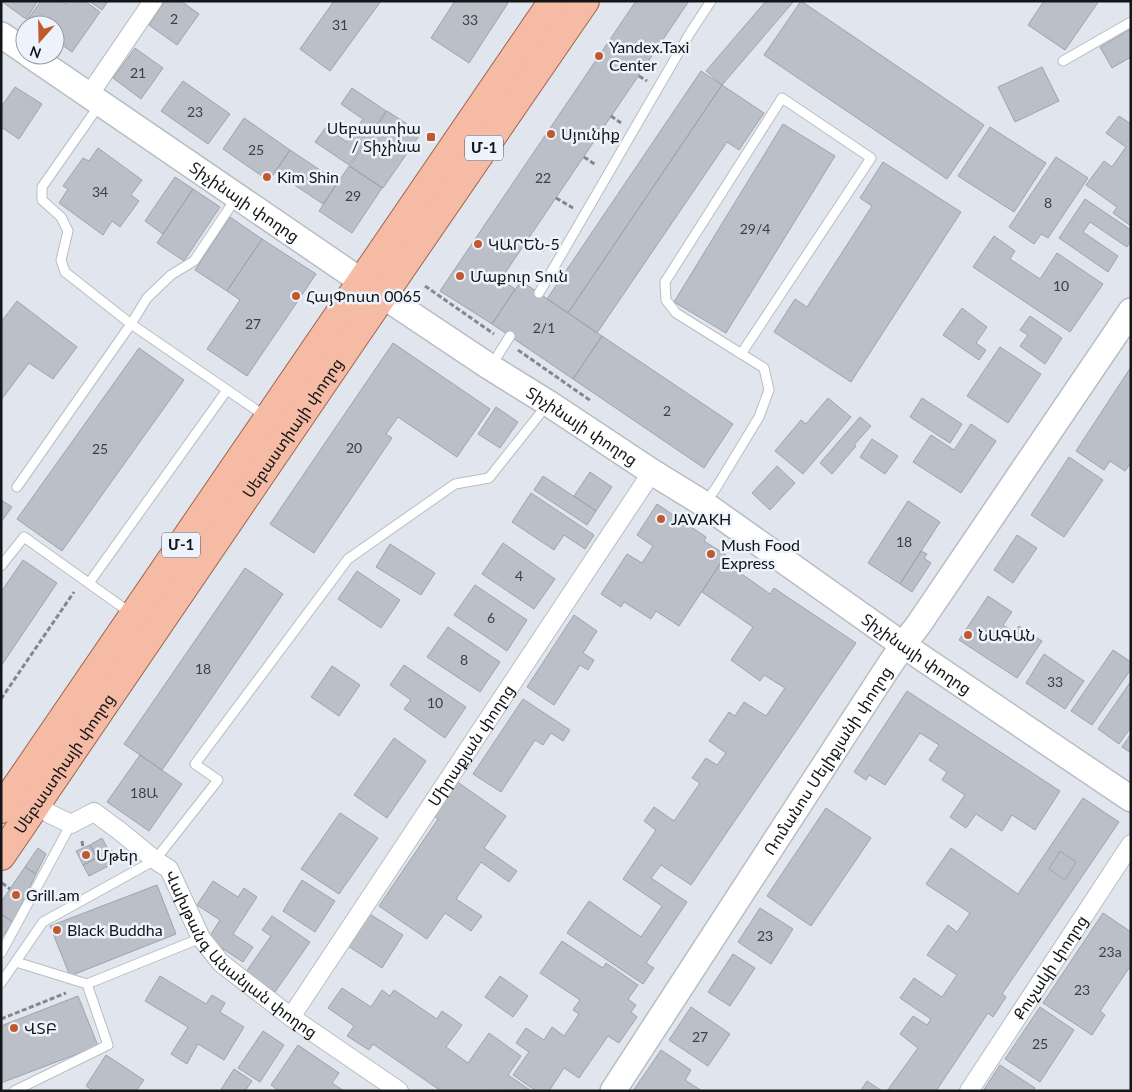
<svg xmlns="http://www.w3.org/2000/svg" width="1132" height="1092" font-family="Lato,'Noto Sans Armenian',sans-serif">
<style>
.building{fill:#bbc0c8;stroke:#9fa3ab}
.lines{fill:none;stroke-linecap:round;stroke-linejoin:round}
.lane-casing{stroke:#b8bdc5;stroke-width:11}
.street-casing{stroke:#b8bdc5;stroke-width:20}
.secondary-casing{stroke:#b8bdc5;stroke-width:28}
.primary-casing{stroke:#a1644c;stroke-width:30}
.path{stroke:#84888e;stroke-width:3;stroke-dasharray:5 2.5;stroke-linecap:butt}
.lane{stroke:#fff;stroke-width:9}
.street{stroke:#fff;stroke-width:18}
.secondary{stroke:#fff;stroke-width:25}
.primary{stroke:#f5bba4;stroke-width:28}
.poi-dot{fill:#c05a2d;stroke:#edf2fb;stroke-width:2}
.labels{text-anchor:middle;stroke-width:5;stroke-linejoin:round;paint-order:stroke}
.number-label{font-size:14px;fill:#3d4043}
.shield{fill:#edf2fb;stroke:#54575b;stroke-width:1}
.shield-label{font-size:15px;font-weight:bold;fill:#131517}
.poi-label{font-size:16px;fill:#131517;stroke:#edf2fb;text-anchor:start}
.street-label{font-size:16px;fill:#131517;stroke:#edf2fb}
</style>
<rect width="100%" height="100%" fill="#e0e5ee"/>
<path class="building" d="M1 1H38L26 19Z
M41 1H62L65 4 67 1H85L100 12 72 52 55 40V25H34L27 20Z
M89 1H108L102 10Z
M165 1H181L199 14 177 45 149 25Z
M334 1H381L330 71 300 49Z
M455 1H505L508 3 469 63 431 38Z
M636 1H689L501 279 515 289 492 324 440 291Z
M766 1H794L722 85 706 71Z
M801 1 984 125 947 179 764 55Z
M1044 1H1099L1065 50 1028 25Z
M1131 29V57L1112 68 1100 47Z
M135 48 163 68 141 99 113 78Z
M1042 67 1059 101 1015 122 998 87Z
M701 71 722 85 568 313 547 299Z
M183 81 230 114 208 144 161 111Z
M722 85 764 113 739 150 727 142 597 333 568 313Z
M15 87 42 104 19 139 1 127V107Z
M352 88 386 111 349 165 315 142 326 127 347 142 363 119 341 104Z
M387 111 421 133 383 188 350 166Z
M1119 116 1131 124V226L1113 213 1117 207 1086 185 1104 161 1112 167 1126 147 1106 133Z
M244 118 290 150 269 181 223 149Z
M783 124 835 156 726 333 674 302Z
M990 127 1046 163 1014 212 958 176Z
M98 148 142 180 131 195 139 201 120 227 112 221 103 235 59 203 68 189 63 186 83 158 89 161Z
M290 150 338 182 323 204 275 172Z
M1056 157 1088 178 1048 238 1041 234 1034 244 1009 227Z
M883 162 961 212 851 382 774 332 795 299 807 307 872 206 860 198Z
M349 166 382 188 352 233 319 211Z
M175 177 193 189 163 234 145 221Z
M193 189 220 207 184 261 157 243Z
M1085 199 1131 230V241L1127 247 1090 222 1083 232 1118 256 1108 272 1059 238Z
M230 217 262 239 227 291 195 270Z
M994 236 1015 251 1010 259 1040 279 1057 253 1103 284 1070 332 973 267Z
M262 239 316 274 247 376 207 349 240 300 227 291Z
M521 281 602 336 573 379 492 324Z
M17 301 77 347 53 379 29 363 1 400V322Z
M962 308 987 327 976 343 986 350 979 360 943 335Z
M1030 316 1062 338 1045 364 1020 346 1028 335 1020 330Z
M602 336 733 424 704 468 573 379Z
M393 343 490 409 457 457 398 417 386 434 392 438 314 553 270 524Z
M1000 347 1041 374 1008 423 967 396Z
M139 348 184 380 62 551 17 519Z
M1131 367V463L1125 471 1110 461 1104 470 1076 451Z
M828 398 851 417 803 474 775 451 801 420 806 424Z
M922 398 962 424 950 443 910 417Z
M496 407 518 422 500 448 478 434Z
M860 417 871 426 854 445 856 446 832 474 820 463Z
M971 424 996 441 961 493 913 462 931 435 954 450Z
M872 439 898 456 885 474 860 457Z
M1069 457 1103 480 1064 537 1031 515Z
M777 466 795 483 770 510 752 493Z
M590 472 612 487 596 511 574 496Z
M543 476 596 511 587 525 534 490Z
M531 493 594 535 585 549 564 535 554 550 512 522Z
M1 500 12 507 1 522Z
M908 501 940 522 900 584 868 563Z
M657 504 706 537 704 541 726 555 679 626 656 611 651 619 624 602 621 607 601 594 627 554 642 563 653 546 637 535Z
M1017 535 1037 548 1013 583 994 570Z
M503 543 555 579 534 609 482 574Z
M390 544 435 573 421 595 376 567Z
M921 551 927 554 924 558 931 563 912 592 900 584Z
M23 560 57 583 1 666V592Z
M722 560 770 594 774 588 856 643 691 885 661 865 651 878 687 902 646 963 654 968 643 984 567 933 589 901 641 937 662 906 623 879 656 830 644 821 654 807 674 821 700 783 692 778 706 758 717 765 726 753 709 741 729 712 735 716 744 702 766 716 785 688 764 675 760 681 731 660 753 627 702 592Z
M245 568 283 594 162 770 124 744Z
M357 571 400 600 381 628 338 599Z
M475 585 527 620 507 651 454 615Z
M988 596 1012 612 1003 625 1014 632 1019 626 1042 641 1017 678 959 640Z
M574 615 597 631 583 653 594 660 588 670 580 665 554 705 527 687Z
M448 627 500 662 480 692 427 657Z
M1113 650 1131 662V669L1092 725 1071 711Z
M1044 654 1084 681 1065 709 1026 683Z
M404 665 466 707 445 738 404 709 411 700 390 685Z
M332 666 360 685 339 716 311 697Z
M1131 681V727L1119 744 1098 729Z
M907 691 1060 791 1035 830 1012 815 1002 831 976 814 966 828 950 817 965 795 942 780 947 772 929 760 939 745 920 733 885 785 869 775 866 780 854 772Z
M523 699 570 730 563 741 551 733 543 745 535 740 501 792 473 774Z
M1131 734V753L1122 747Z
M394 738 426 761 387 818 354 795Z
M140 755 182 784 149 831 107 802Z
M456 781 506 816 484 848 517 871 509 882 481 862 456 899 482 916 471 931 445 913 427 939 379 906 438 819 433 815Z
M1083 798 1119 822 1002 994 1006 997 993 1017 988 1013 936 1091H887L918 1048 900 1034 913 1016 927 1025 931 1019 900 998 914 978 942 997 957 975 927 955 948 925 957 932 970 913 926 884 951 848 1018 894Z
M826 808 871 838 811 926 767 896Z
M340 813 378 838 339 894 301 869Z
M102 838 109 851 97 858 90 845Z
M90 845 97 858 83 865 76 851Z
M38 848 46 854 36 874 25 867Z
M112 850 118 861 89 876 83 865Z
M1060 851 1076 862 1065 880 1049 869Z
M25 867 36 874 13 922 1 914V902Z
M302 880 335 901 315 932 283 911Z
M213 881 238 897 244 888 257 897 233 934 253 947 243 962 208 939 220 920 197 905Z
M157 885 176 934 70 976 50 926Z
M760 908 793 929 771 964 738 942Z
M368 913 403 935 382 968 348 946Z
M1103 913 1131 932V969L1129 968 1100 1011 1105 1015 1092 1035 1043 1003Z
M1 914 13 922 2 937 1 936Z
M272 916 310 942 275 992 246 972 271 936 262 930Z
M562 941 603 968 606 963 638 985 628 999 636 1005 631 1012 637 1017 619 1043 608 1036 579 1078 564 1068 549 1091H536L513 1075 529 1052 516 1043 526 1028 544 1040 552 1027 564 1036 579 1014 573 1010 580 1000 540 973Z
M733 954 755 968 730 1006 708 992Z
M160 976 206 1004 212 995 225 1003 220 1012 244 1027 224 1060 198 1044 187 1064 171 1054 188 1027 145 1001Z
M500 976 528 996 513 1017 485 997Z
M342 988 371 1007 382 990 390 996 394 990 437 1019 442 1011 462 1025 446 1047 468 1063 489 1033 521 1056 508 1075 530 1090 441 1091 373 1044 369 1050 347 1036 354 1026 328 1008Z
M78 996 98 1046 1 1083V1026Z
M691 1007 730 1034 708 1066 669 1040Z
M1040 1007 1074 1030 1040 1082 1005 1059Z
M263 1031 284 1045 260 1082 238 1068Z
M298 1045 339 1073 332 1083 344 1091H279L271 1085Z
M661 1050 691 1070 685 1080 702 1091H633Z
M106 1055 144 1080 136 1091H92V1090L86 1086Z
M1000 1065 1035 1088 1033 1091H983Z
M234 1069 252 1081 245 1091H220Z
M867 1081 882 1091H863L861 1090Z"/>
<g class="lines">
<defs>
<path id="lane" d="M1063 61 1131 22
M100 104 42 187V200L61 217 68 231 61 260 65 272 131 324 265 416
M539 293 690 33 711 1
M491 366 510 336
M17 487 131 324 147 298 171 275 194 261 236 198
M705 503 716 488 759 417 769 390 764 368 676 313 666 300 665 282 782 98 871 158 741 354
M1 566 24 537 132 614
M89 583 227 390
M1 953 71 824
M16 962 87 984 201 938
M1 983 43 922 155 860 218 780 195 764 348 559 455 484 489 478 547 405
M14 1091 108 1045 87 984"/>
<g id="street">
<path d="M89 95 153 1"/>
<path id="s1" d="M38 803 50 814 71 824 94 812 121 832 155 860 169 869 201 938 221 963 291 1017 399 1091"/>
<path id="s2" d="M291 1017 652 472"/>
<path id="s3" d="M969 1091 1131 844"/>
</g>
<g id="secondary">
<path d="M1 35 25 51"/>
<path id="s4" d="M30 55 361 281 490 367 548 403 652 472 704 504 903 645 1131 799"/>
<path id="s5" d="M613 1091 883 675 903 645 919 624 1131 311"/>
</g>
<g id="primary">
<path d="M1 809 553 1"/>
<path id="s6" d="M1 856 357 333 585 1"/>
</g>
</defs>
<use href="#lane" class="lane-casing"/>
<use href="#street" class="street-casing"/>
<use href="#secondary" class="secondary-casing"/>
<use href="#primary" class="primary-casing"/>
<path class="path" d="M639 76 647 81
M611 116 621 123
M584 157 596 165
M556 198 573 208
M528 239 546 252
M425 286 494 334
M518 350 591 401
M1 699 74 592
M82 841 83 848
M2 883 10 889
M1 1019 66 993"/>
<use href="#lane" class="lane"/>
<use href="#street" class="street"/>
<use href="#secondary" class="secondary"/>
<use href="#primary" class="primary"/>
</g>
<g class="poi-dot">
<circle cx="599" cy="56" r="5"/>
<circle cx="551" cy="134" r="5"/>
<rect x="426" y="132" width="10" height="10" rx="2.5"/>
<circle cx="267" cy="177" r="5"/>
<circle cx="478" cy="244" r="5"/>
<circle cx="460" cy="276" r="5"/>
<circle cx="296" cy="296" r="5"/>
<circle cx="661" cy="519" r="5"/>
<circle cx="711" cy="554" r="5"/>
<circle cx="968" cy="635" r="5"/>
<circle cx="86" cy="855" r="5"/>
<circle cx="16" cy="895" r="5"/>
<circle cx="57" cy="930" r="5"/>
<circle cx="14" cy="1028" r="5"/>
</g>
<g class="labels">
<g class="number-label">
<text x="174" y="24">2</text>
<text x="470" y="25">33</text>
<text x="340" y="30">31</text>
<text x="138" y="78">21</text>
<text x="195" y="117">23</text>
<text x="256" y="155">25</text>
<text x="543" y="183">22</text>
<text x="100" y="197">34</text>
<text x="353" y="201">29</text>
<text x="1048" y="208">8</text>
<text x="755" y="234">29/4</text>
<text x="1061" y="291">10</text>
<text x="253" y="329">27</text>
<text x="544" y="333">2/1</text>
<text x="667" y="416">2</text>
<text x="354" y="453">20</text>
<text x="100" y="454">25</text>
<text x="904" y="547">18</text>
<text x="519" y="581">4</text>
<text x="491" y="623">6</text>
<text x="464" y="665">8</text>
<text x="203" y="674">18</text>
<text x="1055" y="687">33</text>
<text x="435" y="708">10</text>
<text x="144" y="798">18Ա</text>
<text x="765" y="941">23</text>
<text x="1110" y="957">23a</text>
<text x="1082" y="995">23</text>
<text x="700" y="1042">27</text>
<text x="1040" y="1049">25</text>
</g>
<g class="shield">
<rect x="465" y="135.5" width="38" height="25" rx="4"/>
<rect x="162" y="532.5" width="38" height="25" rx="4"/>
</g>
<g class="shield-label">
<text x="484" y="153">Մ-1</text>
<text x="181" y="550">Մ-1</text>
</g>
<g class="poi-label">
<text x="609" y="53">Yandex.Taxi<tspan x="609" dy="18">Center</tspan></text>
<text x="421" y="134" text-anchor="end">Սեբաստիա<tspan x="421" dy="18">/ Տիչինա</tspan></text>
<text x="561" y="140">Սյունիք</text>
<text x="277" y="183">Kim Shin</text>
<text x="488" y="250">ԿԱՐԵՆ-5</text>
<text x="470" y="282">Մաքուր Տուն</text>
<text x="306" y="302">ՀայՓոստ 0065</text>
<text x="671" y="525">JAVAKH</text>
<text x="721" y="551">Mush Food<tspan x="721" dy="18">Express</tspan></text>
<text x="978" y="641">ՆԱԳԱՆ</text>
<text x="96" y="861">Մթեր</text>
<text x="26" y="901">Grill.am</text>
<text x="67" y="936">Black Buddha</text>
<text x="24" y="1034">ՎՏԲ</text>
</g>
<g class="street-label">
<text dy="6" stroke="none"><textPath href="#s4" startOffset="260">Տիչինայի փողոց</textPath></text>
<text dy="6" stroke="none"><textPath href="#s4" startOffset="665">Տիչինայի փողոց</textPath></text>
<text dy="6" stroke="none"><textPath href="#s6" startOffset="518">Սեբաստիայի փողոց</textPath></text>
<text dy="6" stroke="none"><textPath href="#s4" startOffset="1070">Տիչինայի փողոց</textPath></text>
<text dy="6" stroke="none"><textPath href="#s2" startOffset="326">Միրաքյան փողոց</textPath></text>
<text dy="6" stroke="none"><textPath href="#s5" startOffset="394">Ռոմանոս Մելիքյանի փողոց</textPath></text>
<text dy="6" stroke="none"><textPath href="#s6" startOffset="112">Սեբաստիայի փողոց</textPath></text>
<text dy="6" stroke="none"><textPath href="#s1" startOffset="274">Վախթանգ Անանյան փողոց</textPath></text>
<text dy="6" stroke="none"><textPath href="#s3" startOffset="148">Քուչակի փողոց</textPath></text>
</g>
</g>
<rect width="1132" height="1092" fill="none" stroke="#131517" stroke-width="5"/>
<g transform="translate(40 40) rotate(200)"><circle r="24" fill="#edf2fb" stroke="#969aa0"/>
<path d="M0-4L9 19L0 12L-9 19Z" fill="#c05a2d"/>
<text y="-8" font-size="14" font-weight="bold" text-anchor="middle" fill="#131517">N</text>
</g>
</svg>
